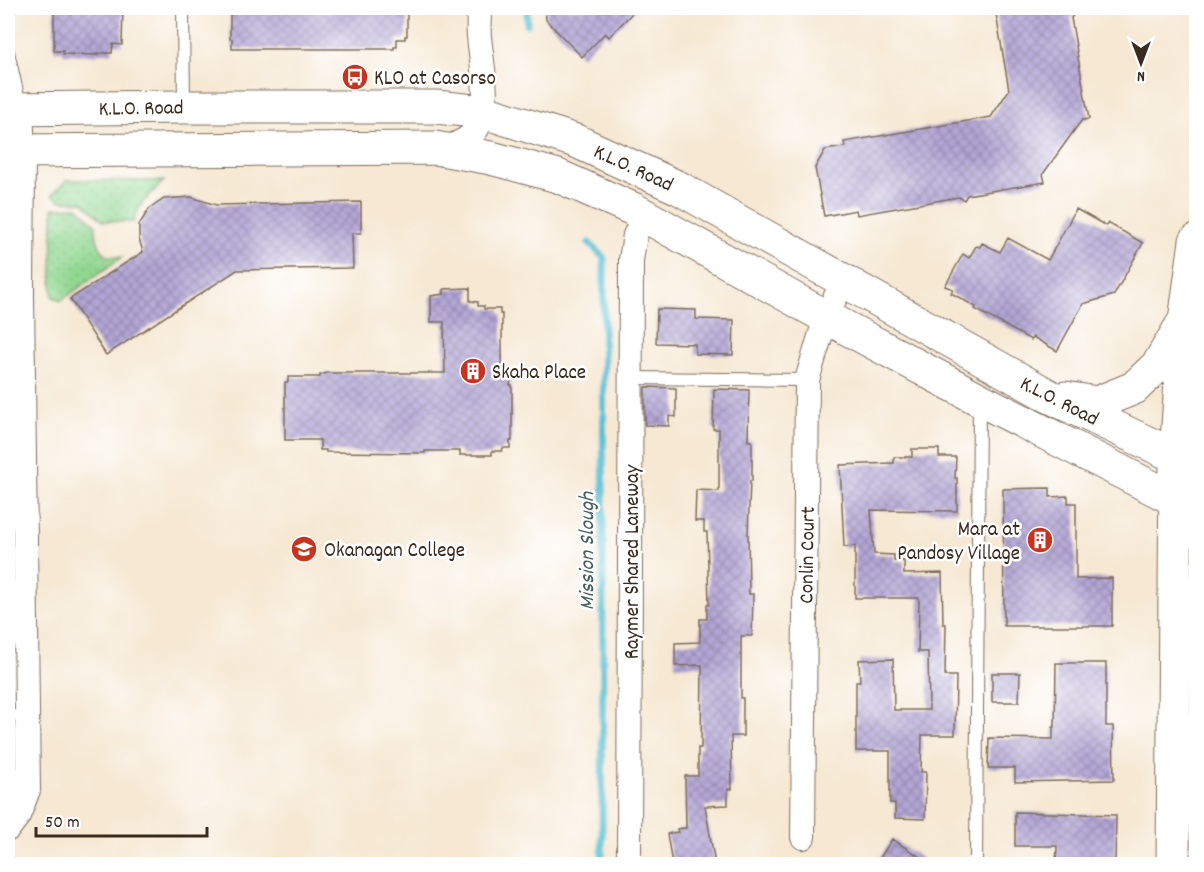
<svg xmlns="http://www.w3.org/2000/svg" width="1204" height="872" font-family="Dekko,sans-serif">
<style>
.grass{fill:url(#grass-dots);stroke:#668058;stroke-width:1.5}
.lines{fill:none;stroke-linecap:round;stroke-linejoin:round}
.stream{stroke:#55bed1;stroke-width:7}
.building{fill:url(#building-cross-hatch)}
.lane-casing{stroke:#7c6c5d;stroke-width:14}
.street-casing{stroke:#7c6c5d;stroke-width:26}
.secondary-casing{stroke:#7c6c5d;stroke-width:35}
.lane{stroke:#fff;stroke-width:12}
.street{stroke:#fff;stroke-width:24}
.secondary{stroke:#fff;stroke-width:33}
.labels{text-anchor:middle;stroke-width:5;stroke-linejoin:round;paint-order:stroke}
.poi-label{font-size:21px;fill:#3b2a1e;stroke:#fff;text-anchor:start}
.street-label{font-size:21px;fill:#3b2a1e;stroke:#fff}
.water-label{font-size:22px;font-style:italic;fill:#445e5d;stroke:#fff}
</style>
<defs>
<pattern id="grass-dots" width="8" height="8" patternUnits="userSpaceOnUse" patternTransform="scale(1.5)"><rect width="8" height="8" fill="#91d791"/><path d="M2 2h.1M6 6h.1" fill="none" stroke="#7eb97d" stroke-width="1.8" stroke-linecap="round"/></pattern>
<pattern id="building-cross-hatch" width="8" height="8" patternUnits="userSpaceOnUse" patternTransform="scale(1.5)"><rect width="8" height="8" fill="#b3a6d6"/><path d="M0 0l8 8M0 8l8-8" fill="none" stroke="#9387ad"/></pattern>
</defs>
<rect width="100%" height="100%" fill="#fff"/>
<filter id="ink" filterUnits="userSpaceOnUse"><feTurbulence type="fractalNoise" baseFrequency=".0167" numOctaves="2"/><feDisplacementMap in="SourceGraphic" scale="12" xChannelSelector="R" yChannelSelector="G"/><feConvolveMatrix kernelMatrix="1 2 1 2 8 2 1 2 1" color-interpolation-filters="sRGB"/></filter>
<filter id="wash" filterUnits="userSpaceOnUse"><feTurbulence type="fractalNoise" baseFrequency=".008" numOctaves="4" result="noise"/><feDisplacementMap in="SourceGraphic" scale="24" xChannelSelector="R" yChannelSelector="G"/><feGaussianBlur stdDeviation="1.35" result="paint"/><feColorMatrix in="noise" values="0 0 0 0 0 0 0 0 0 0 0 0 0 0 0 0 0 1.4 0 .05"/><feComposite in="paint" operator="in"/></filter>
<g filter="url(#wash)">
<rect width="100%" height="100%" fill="#f6e8d3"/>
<path class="grass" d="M67 180 164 181C151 194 138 203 134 222L103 221 83 202 61 201 52 195Z
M78 207 96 225C96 239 98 247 107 256L122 257 60 301 53 297 52 289 53 208Z"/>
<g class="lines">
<path class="stream" d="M527 24V8
M589 243 604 258 602 864"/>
</g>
<g id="blocks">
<path class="building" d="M54 8H123L122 45 113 44 112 53H97L98 55 63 54V51H54Z
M230 8H407V36H405V39H397V47H394V49H232V39H230Z
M545 8H637L609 37 605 33 582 57 546 20Z
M995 8H1078L1071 18 1089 119 1082 120 1076 128 1043 174 1045 182 967 195 964 200 959 197 857 215 856 210 824 216 815 168 825 150 845 147 844 142 991 117 1009 90Z
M191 197 216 205 361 202V233H352L353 268 237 270 106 355 70 299 143 252 139 239V225L149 209 164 199Z
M1076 209 1106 226 1108 223 1143 243 1114 295 1083 304 1057 351 1033 337 1031 340 975 309 976 307 951 293 953 289 945 286 963 254 969 258 976 246 980 247 982 243 1000 252 1008 238 1048 260Z
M470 288V301L478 302V306H484V309H500V314H502V379H511L510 385H512V441H510V448H503L502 451H492V455H460V451H425V453L326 452V450H320V440H285V382H288V377H320V375L327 373H445L444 322H431V296L444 294V289Z
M657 309 696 310V319L734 320 733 355 695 354V344L656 343Z
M645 387 676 388V417L669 416V426L645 425Z
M714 389 749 390 748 441H752V481H750L748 533 749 594H753L752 636H741V698H743V736H731L732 789H728V805L705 806 715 864H672L667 834 678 832 677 829 686 828 685 776H698V748H701L702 665 675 666V643L700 642V619H707V605H709L707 532H704V521H695L696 490 719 491V429H713Z
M912 449H939V457H956L955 478H957V511L871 510 874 554 894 555V561H904V574L942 573 943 624H946L945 676H956L955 735H922L921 772H926L925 819 895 818V803H890V751H856V681H860L859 660 893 659 894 710H929L928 652H918L919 598H855V546L844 547 840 465 894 463V457H912Z
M1050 488V497L1068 496V503H1076V579L1112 578V626H1004L1003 489Z
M1056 663H1106V726H1113L1114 780 1015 782V768H988L989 738 1053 739V727H1055Z
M992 673H1020L1019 702H992Z
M1015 812 1116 815 1115 864H1056L1057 846H1015Z
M892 839 931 864H876Z"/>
</g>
</g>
<g filter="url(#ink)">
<use href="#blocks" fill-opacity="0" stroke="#7c6c5d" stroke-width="1.5"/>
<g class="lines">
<defs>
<path id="lane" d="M183 8 184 105
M8 52 21 109
M631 378 807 380
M8 523 25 517
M8 588H26
M8 716H12
M976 864 979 401"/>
<path id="street" d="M446 149C458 143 473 138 479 125 491 102 481 61 479 36 478 27 479 17 479 8
M8 829 18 816 28 790 22 295 23 151 21 109
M803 837 807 380 826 317 843 281
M629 864 631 260 635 235 645 215"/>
<path id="secondary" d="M8 109 184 107H436L484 112 576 141 679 188 1049 396 1196 466
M8 151 435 148 491 158 558 176 633 209 826 317 979 399 1176 500 1196 506
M1065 398 1097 403 1134 388 1158 365 1182 325
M1173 864 1176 457 1185 321 1196 241"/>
</defs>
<use href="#lane" class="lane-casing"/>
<use href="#street" class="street-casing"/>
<use href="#secondary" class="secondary-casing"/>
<use href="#lane" class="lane"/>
<use href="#street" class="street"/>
<use href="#secondary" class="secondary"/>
</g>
</g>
<defs>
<symbol id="bus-disc" viewBox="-11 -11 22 22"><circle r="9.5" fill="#c8321e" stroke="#fff"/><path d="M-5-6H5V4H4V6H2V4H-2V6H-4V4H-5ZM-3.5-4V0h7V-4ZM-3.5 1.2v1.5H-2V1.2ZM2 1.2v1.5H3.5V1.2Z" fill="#fff"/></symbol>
<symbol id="building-disc" viewBox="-11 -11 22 22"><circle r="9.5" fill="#c8321e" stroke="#fff"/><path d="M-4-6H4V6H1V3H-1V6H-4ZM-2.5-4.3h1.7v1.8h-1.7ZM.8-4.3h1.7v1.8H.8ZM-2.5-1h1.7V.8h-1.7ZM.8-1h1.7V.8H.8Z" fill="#fff"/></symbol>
<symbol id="university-disc" viewBox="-11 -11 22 22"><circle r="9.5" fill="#c8321e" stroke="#fff"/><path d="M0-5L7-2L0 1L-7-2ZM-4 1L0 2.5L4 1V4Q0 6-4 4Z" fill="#fff"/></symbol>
</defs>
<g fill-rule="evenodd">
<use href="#bus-disc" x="340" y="62" width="30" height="30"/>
<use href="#building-disc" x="458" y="356" width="30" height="30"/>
<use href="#building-disc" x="1025" y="525" width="30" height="30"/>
<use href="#university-disc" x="289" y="534" width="30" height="30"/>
</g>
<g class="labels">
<g class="poi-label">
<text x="374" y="84">KLO at Casorso</text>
<text x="492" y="378">Skaha Place</text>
<text x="1020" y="535" text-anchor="end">Mara at<tspan x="1020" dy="24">Pandosy Village</tspan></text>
<text x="324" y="556">Okanagan College</text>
</g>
<g class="street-label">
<text transform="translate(141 107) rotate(-1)" y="7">K.L.O. Road</text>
<text transform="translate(634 167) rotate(25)" y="7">K.L.O. Road</text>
<text transform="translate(1060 400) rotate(27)" y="7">K.L.O. Road</text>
<text transform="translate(806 555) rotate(-89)" y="7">Conlin Court</text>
<text transform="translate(631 562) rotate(-90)" y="7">Raymer Shared Laneway</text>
</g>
<g class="water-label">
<text transform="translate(585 551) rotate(-90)" y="8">Mission Slough</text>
</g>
</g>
<rect width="1204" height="872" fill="none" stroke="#fff" stroke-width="30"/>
<g transform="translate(1141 63) rotate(180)" stroke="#ffffff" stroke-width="4.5" paint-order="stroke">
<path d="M0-4.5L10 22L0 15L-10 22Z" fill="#3b2a1e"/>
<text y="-9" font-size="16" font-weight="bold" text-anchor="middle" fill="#3b2a1e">N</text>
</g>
<path d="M36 827v9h171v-9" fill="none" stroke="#3b2a1e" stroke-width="3"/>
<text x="45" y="827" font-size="18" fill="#3b2a1e" stroke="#ffffff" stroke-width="4.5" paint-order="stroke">50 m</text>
</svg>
